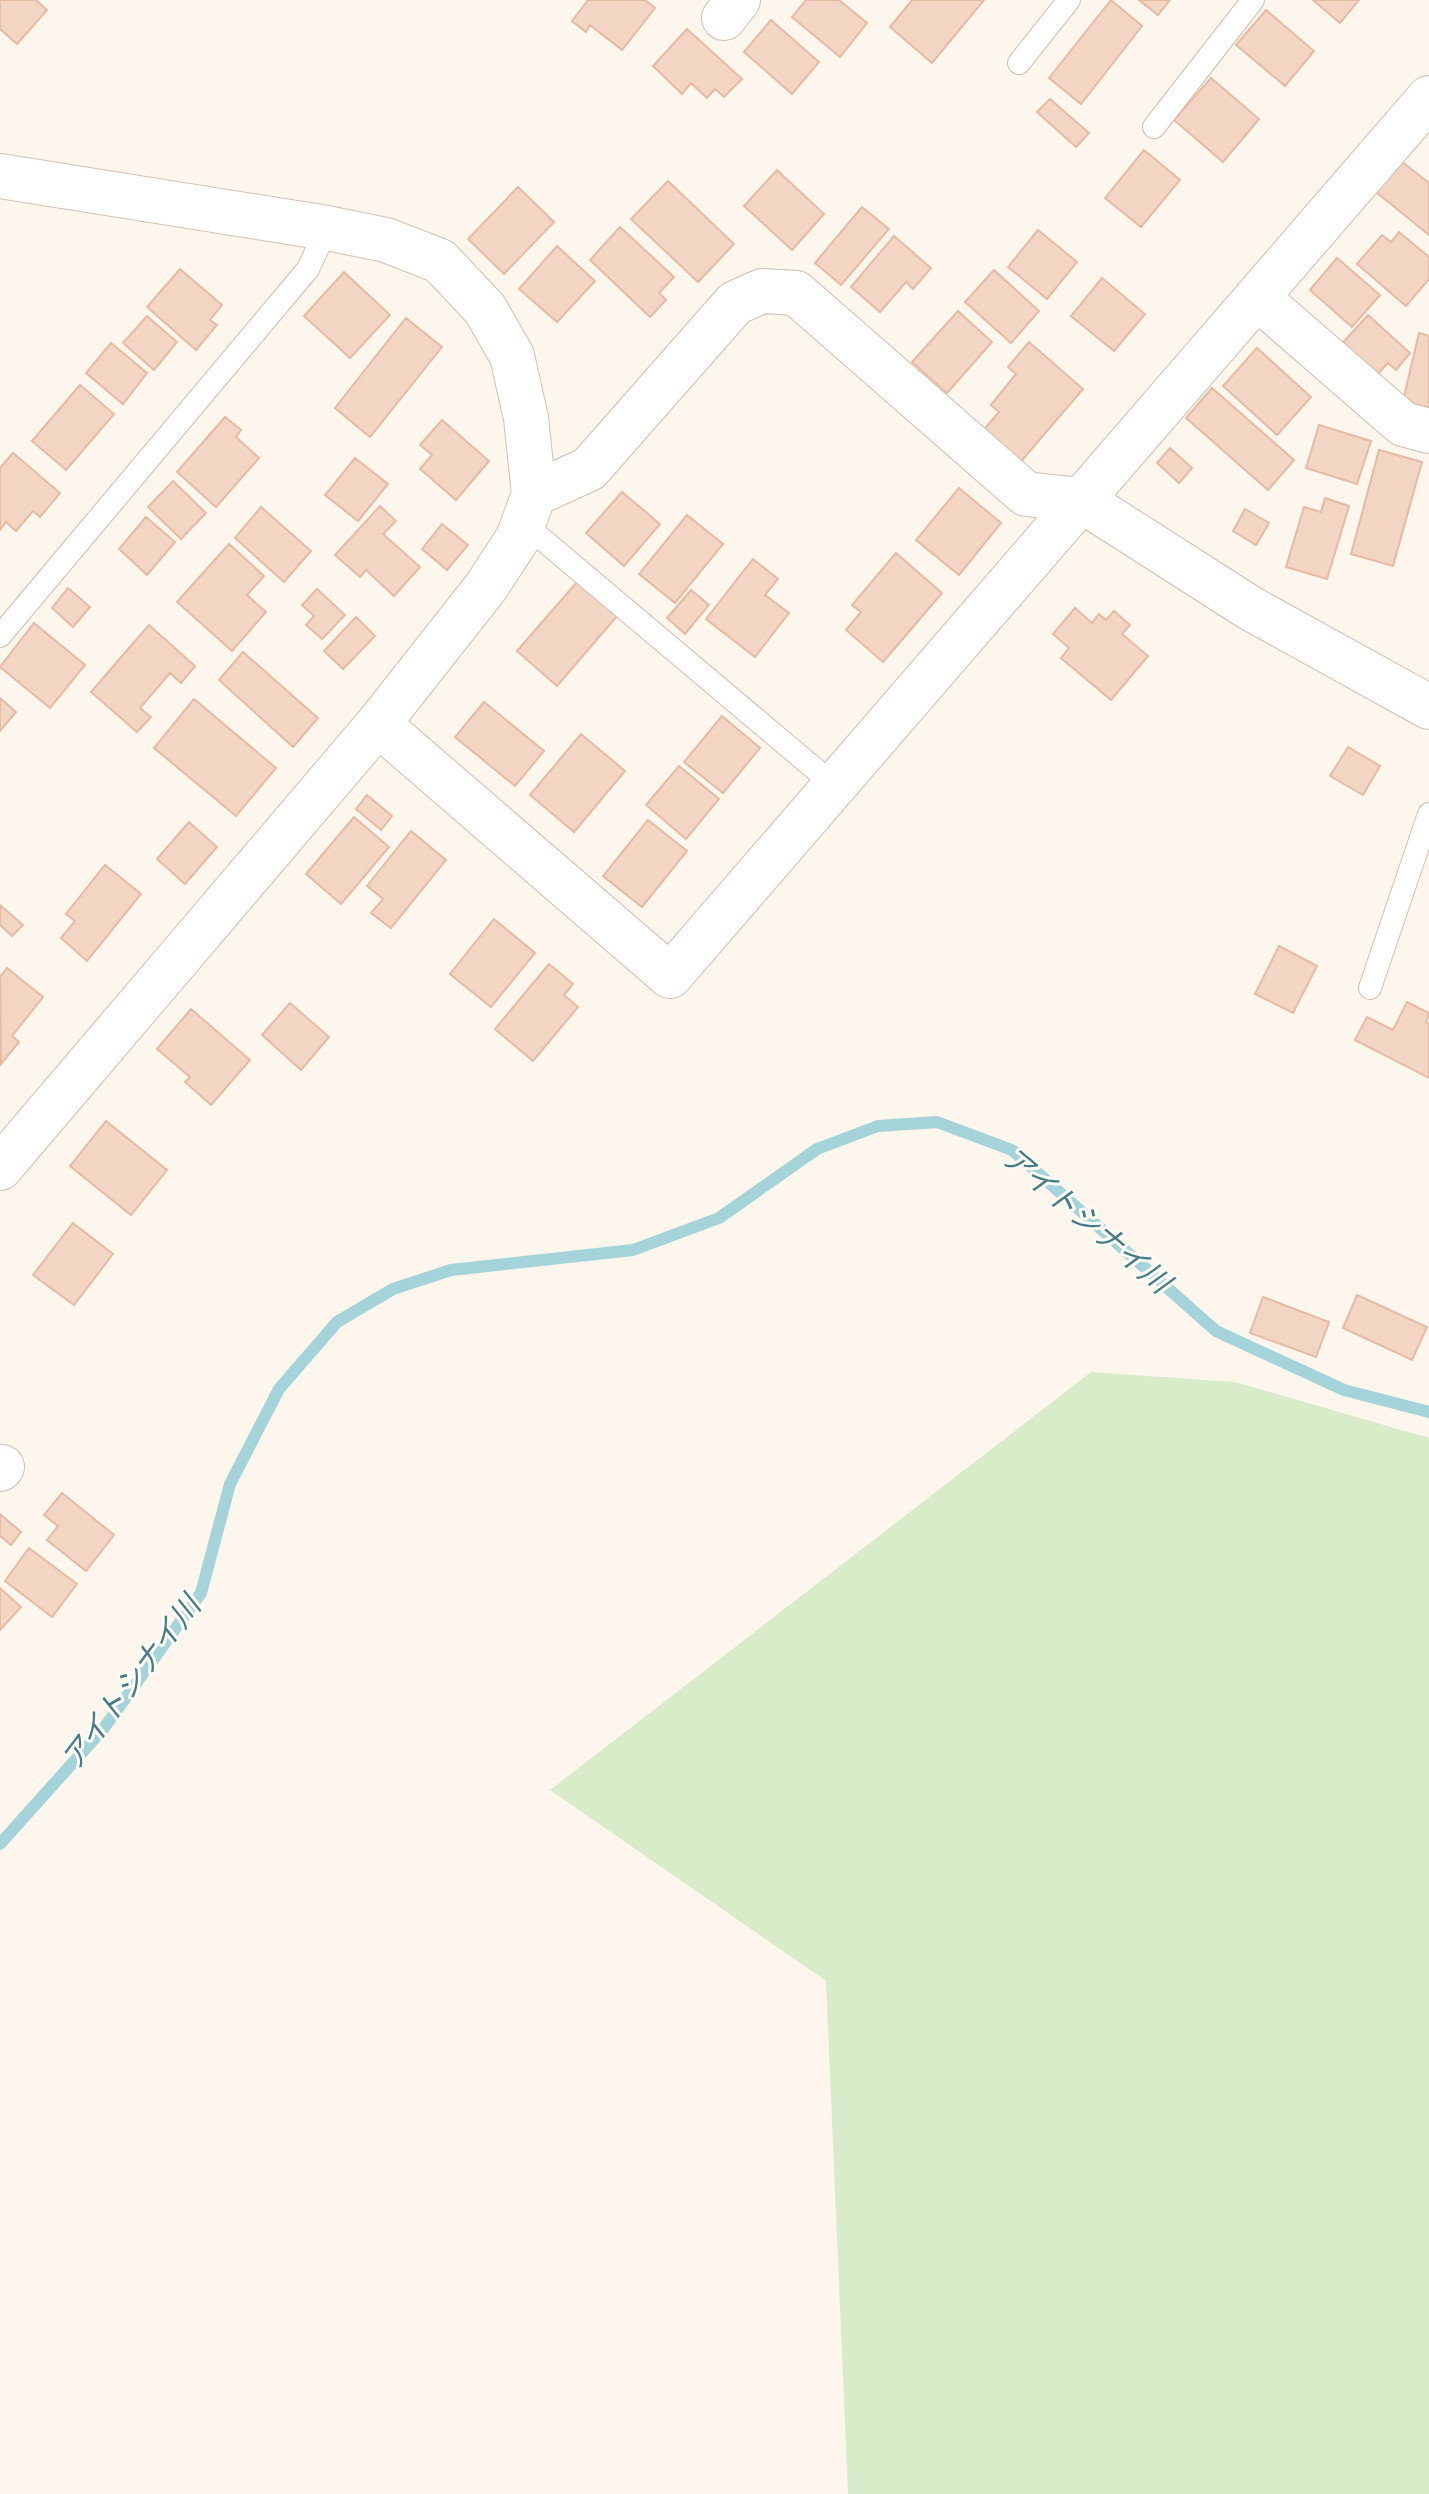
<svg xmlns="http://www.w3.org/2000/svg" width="1429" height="2494" font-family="'Nunito Sans','Noto Sans JP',sans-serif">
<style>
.green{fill:#d8ecc9}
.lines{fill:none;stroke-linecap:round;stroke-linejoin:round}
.stream{stroke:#a5d3da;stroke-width:12}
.building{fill:#f3d5c3;stroke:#e6bba3;stroke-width:2}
.lane-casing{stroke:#d1beb0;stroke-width:24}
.street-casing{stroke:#d1beb0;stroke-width:46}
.secondary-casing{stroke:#d6c0b0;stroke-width:46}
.lane{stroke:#fff;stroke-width:22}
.street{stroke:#fff;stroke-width:44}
.secondary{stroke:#fff;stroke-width:44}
.labels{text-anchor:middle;stroke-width:6;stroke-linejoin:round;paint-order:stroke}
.water-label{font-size:30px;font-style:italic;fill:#437c86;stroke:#fffaf3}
</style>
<rect width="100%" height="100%" fill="#fdf6ec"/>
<path class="green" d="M1091 1372 1235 1382 1429 1438V2494H848L826 1981 550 1790Z"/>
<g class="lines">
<path class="stream" d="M0 1844 104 1728 201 1593 230 1484 279 1389 337 1322 393 1289 451 1270 633 1250 719 1218 817 1149 878 1126 937 1122 1012 1150 1216 1331 1344 1390 1429 1412"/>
</g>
<path class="building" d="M0 0H36L47 10 17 44 0 29Z
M588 0H645L655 8 622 50 590 25 586 32 572 21Z
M806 0H839L867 23 840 57 792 17Z
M912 0H984L932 63 890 27Z
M1111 0 1142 26 1081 104 1049 78Z
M1139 0H1170L1158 15Z
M1313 0H1359L1340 23Z
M1266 10 1314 51 1285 86 1236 45Z
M771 20 819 62 792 94 744 52Z
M687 29 742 79 724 97 715 89 707 98 691 83 682 94 653 66Z
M1211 78 1259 119 1223 162 1174 120Z
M1050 99 1089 133 1076 147 1037 112Z
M1144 150 1180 180 1141 227 1105 198Z
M1401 161 1429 183V235L1376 192Z
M777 170 824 214 792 250 744 206Z
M668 181 734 244 698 282 631 219Z
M518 187 554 222 504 274 468 239Z
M862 207 889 229 841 285 815 263Z
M620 227 674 277 659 293 666 300 650 317 590 260Z
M1038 230 1077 262 1047 299 1008 267Z
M1399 232 1429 257V279L1406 306 1357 264 1382 235 1391 242Z
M894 236 931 268 913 289 906 282 880 312 851 287Z
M557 246 595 281 557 322 519 289Z
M1337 258 1380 295 1352 327 1310 290Z
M180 269 222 305 210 320 217 325 196 350 147 307Z
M994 270 1039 311 1011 343 965 302Z
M344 272 390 315 350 358 304 316Z
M1102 278 1145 314 1114 351 1071 316Z
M958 311 992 342 947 393 912 362Z
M1368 315 1410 353 1396 370 1388 363 1374 378 1339 347Z
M147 316 177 342 154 370 123 343Z
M406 318 442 347 370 437 335 408Z
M1419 333 1429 336V408L1403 401Z
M1029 342 1083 389 1018 465 981 433 999 412 991 405 1016 374 1008 367Z
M111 343 147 373 123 404 86 373Z
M1257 348 1311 397 1277 435 1223 386Z
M80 385 114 414 66 470 32 441Z
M1212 388 1294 460 1268 490 1186 418Z
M225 417 241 430 236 437 259 458 216 507 177 472Z
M442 420 489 461 456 500 420 469 432 455 420 445Z
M1319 425 1371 441 1357 484 1306 468Z
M1170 448 1192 468 1179 483 1157 463Z
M1379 450 1422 462 1393 566 1351 554Z
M13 453 60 493 40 517 33 511 16 531 6 522 0 530V468Z
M355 458 388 484 358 521 325 495Z
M173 481 206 513 181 539 148 507Z
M959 488 1001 523 959 575 916 540Z
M622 492 660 524 624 566 586 533Z
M1325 498 1349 506 1327 579 1286 567 1304 507 1321 512Z
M380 506 396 521 383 534 420 567 394 596 366 570 360 577 335 555Z
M261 507 311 551 284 582 235 538Z
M1245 509 1269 523 1256 545 1233 531Z
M687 515 723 544 675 603 639 574Z
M146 517 175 542 147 575 119 549Z
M442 524 468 545 447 570 422 549Z
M229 544 264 576 247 595 266 612 232 651 177 602Z
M896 553 942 593 883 662 846 630 861 612 852 605Z
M753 559 778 579 765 595 789 613 755 657 706 619Z
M577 582 617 616 557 686 517 651Z
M68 588 90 607 73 627 52 608Z
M317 589 345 615 322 639 306 625 314 616 302 605Z
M691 590 709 605 685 634 667 618Z
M1075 608 1092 623 1099 614 1106 620 1114 611 1130 625 1122 634 1148 656 1111 700 1061 658 1069 648 1053 634Z
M356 617 375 636 343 669 324 651Z
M34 623 85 665 50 708 0 667Z
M149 625 195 666 181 683 170 673 140 708 151 717 137 732 91 692Z
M243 652 318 718 293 747 219 680Z
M0 698 16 712 0 731Z
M194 699 276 768 236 816 154 748Z
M484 702 544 751 515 786 455 737Z
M722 716 760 748 723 793 684 762Z
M581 734 625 771 574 832 530 795Z
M1348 747 1380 766 1363 795 1330 776Z
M679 766 719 799 686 839 646 805Z
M367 795 392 816 381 830 356 809Z
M354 817 389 847 341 904 306 874Z
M648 820 687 851 642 907 603 876Z
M189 822 217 847 185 884 157 859Z
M411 831 446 860 391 928 371 913 383 899 367 886Z
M105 865 141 894 87 961 61 938 75 921 66 914Z
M0 905 23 925 12 936 0 925Z
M494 919 535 953 491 1007 450 974Z
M1279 946 1317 966 1293 1013 1255 994Z
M549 964 573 984 564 995 578 1007 533 1061 495 1029Z
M7 968 43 997 12 1036 19 1042 1 1064 0 977Z
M1407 1002 1429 1013 1426 1022 1429 1024V1078L1355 1040 1367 1017 1393 1030Z
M290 1003 329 1037 301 1070 262 1035Z
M191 1009 250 1060 211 1105 185 1082 190 1077 157 1049Z
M106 1121 167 1170 131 1215 70 1166Z
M73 1223 113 1254 74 1305 33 1275Z
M1357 1295 1427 1327 1412 1360 1343 1328Z
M1263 1297 1329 1322 1316 1357 1250 1333Z
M62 1493 114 1535 86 1571 47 1540 58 1526 44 1515Z
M0 1514 21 1532 11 1545 0 1536Z
M29 1548 77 1584 52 1617 5 1581Z
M0 1588 21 1607 0 1630Z"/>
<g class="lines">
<defs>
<path id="lane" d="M1019 63 1069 0
M1154 127 1253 0
M523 523 834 785
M0 636 308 269 327 228
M1370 988 1429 814"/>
<path id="street" d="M724 18 738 0
M1258 298 1403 424 1429 431
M534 494 589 469 735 303 762 291 796 293 1026 494 1081 500 1250 608 1429 707
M378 724 670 976 1429 98
M0 1469 2 1467"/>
<path id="secondary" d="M0 176 327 228 386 240 440 261 485 309 512 356 526 418 534 494 518 538 486 587 378 724 0 1168"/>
</defs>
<use href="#lane" class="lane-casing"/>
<use href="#street" class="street-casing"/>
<use href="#secondary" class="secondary-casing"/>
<use href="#lane" class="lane"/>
<use href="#street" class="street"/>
<use href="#secondary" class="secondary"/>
</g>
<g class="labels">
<g class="water-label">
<text transform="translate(1086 1220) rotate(40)" y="10">アイトシナイ川</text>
<text transform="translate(131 1683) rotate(-53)" y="10">アイトシナイ川</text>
</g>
</g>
</svg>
